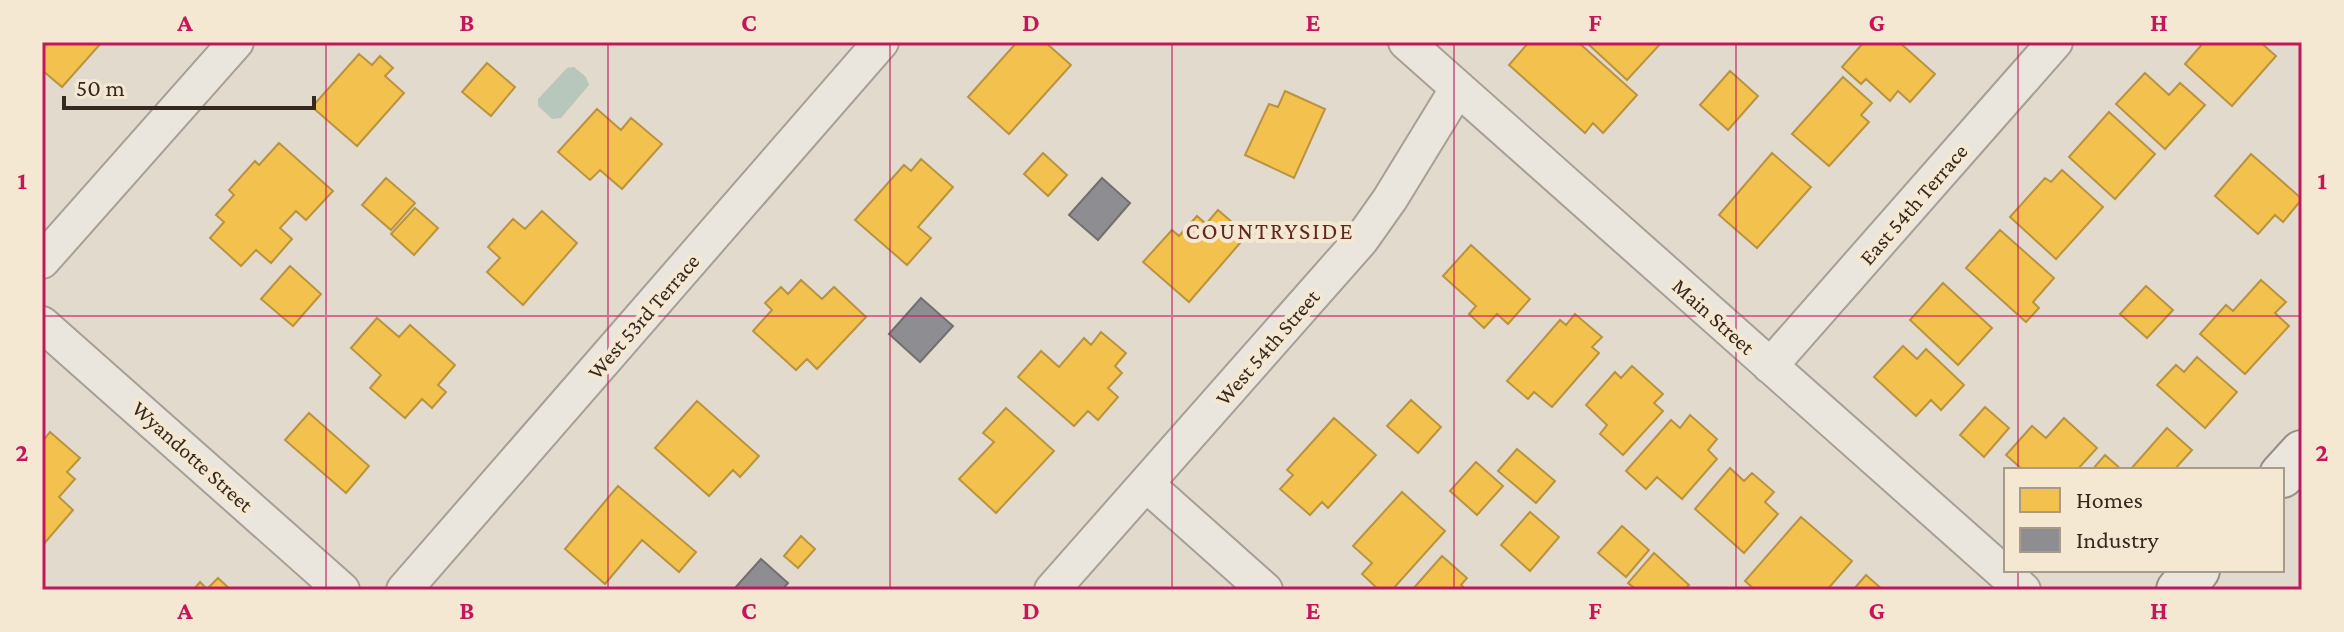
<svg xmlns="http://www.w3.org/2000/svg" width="2344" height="632" font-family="'Crimson Pro',serif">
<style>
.water{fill:#b7c7bc}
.homes{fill:#f2c14e;stroke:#ba9340;stroke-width:2}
.industry{fill:#8d8d92;stroke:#736f6f;stroke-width:2}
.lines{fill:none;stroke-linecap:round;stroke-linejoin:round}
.minor-casing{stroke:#a79f95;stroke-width:38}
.secondary-casing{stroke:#978f85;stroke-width:48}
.minor{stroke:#eae6dd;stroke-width:34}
.secondary{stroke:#eae6dd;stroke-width:44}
.grid{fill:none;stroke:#c2185b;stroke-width:2;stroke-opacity:0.55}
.labels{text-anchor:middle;stroke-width:8;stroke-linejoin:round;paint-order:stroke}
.street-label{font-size:22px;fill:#36281e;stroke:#f4e8d2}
.neighbourhood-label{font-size:24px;letter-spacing:2px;fill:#61281f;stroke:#f4e8d2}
.neatline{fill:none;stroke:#c2185b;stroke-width:3}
.grid-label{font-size:26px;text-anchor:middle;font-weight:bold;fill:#c2185b}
</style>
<rect width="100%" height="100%" fill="#e2dacc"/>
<path class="water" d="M574 67 586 77 589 85 561 118 552 119 538 106V99L567 68Z"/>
<path class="homes" d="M42 42H102L62 87 42 70Z
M1017 42H1045L1071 65 1009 134 968 97Z
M1529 42H1578L1637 95 1603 133 1593 123 1585 133 1509 65Z
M1586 42H1662L1627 80Z
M1864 42H1899L1935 74 1910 102 1898 91 1890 101 1866 79 1861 84 1842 67Z
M2204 42H2260L2276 56 2232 106 2185 64Z
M359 54 372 65 380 56 393 68 385 76 404 93 357 146 312 107Z
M487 63 515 87 491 116 462 92Z
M1730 71 1758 96 1728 130 1700 105Z
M2145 73 2169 95 2180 83 2205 105 2165 149 2116 104Z
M1843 77 1872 103 1861 115 1869 122 1829 166 1792 134Z
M1285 91 1325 109 1294 178 1245 155 1269 104 1278 107Z
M597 109 621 130 631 118 662 144 622 189 600 170 590 180 558 152Z
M2109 112 2155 154 2115 199 2069 157Z
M279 143 333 191 306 220 296 211 280 228 292 239 271 263 256 250 241 266 210 238 224 222 216 215 234 195 229 190 255 161 259 165Z
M1043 153 1067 175 1048 196 1024 174Z
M1772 153 1811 187 1757 248 1719 215Z
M2251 154 2302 199 2283 222 2275 215 2258 234 2215 196Z
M921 159 953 187 918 227 931 238 907 265 855 220 904 165 911 171Z
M2062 170 2103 207 2056 259 2010 217 2045 178 2051 182Z
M386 178 415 203 391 230 362 205Z
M415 208 438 228 414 255 391 234Z
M1218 210 1247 235 1189 302 1143 262 1172 230 1179 236 1197 216 1206 224Z
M542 211 577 243 523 305 487 272 500 258 488 247 513 219 525 229Z
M2000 230 2054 278 2033 302 2039 308 2026 322 1966 268Z
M1471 245 1530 299 1508 324 1497 314 1484 328 1469 314 1476 306 1443 276Z
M290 266 321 294 293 326 261 299Z
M801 280 822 299 834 287 866 317 817 369 807 359 796 370 753 331 772 310 765 303 781 287 788 294Z
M2261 280 2286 302 2275 313 2289 326 2245 374 2200 334 2226 305 2233 311Z
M1943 283 1992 328 1958 365 1910 320Z
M2146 286 2173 310 2147 338 2120 314Z
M1575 314 1602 337 1592 347 1599 353 1552 407 1534 392 1528 399 1507 381 1560 320 1566 325Z
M377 318 399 337 410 325 455 365 438 385 446 392 432 408 422 399 405 418 370 388 381 375 351 348Z
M1101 332 1126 353 1115 366 1122 373 1108 388 1118 397 1098 420 1088 411 1074 426 1018 377 1041 351 1059 367 1084 338 1091 345Z
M1903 346 1917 359 1926 349 1964 385 1941 410 1931 400 1916 416 1874 377Z
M2197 357 2237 392 2205 428 2157 385 2176 365 2184 372Z
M1632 366 1663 394 1654 403 1663 411 1623 455 1600 434 1607 425 1586 405 1615 372 1621 378Z
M1411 400 1441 427 1418 453 1387 426Z
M697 401 759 456 740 477 733 470 709 496 655 448Z
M1985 407 2009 428 1984 457 1960 435Z
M1006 408 1054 451 996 513 959 479 994 442 983 433Z
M309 413 369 466 346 493 285 440Z
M1690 415 1717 439 1708 450 1717 459 1682 499 1657 477 1646 489 1626 471 1671 420 1680 428Z
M1334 418 1376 455 1328 508 1322 502 1310 515 1280 489 1293 475 1287 470Z
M2064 418 2097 448 2077 470H2023L2006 455 2032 426 2046 438Z
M2167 428 2192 450 2174 470H2130Z
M50 432 80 458 67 472 75 479 59 497 73 510 42 546V442Z
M1517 449 1555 481 1536 503 1498 471Z
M2105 455 2122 470H2092Z
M1476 462 1503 486 1477 515 1450 491Z
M1730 468 1744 481 1752 473 1774 492 1765 502 1778 514 1744 553 1695 509Z
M618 486 696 552 679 572 642 540 605 584 565 549Z
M1402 492 1445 531 1392 590H1379L1362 574 1372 563 1353 546Z
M1530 512 1559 537 1530 571 1501 545Z
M1801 517 1852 561 1827 590H1755L1745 581Z
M1622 526 1649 550 1626 577 1598 553Z
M801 536 815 549 798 568 784 556Z
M1654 553 1689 585 1684 590H1637L1628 583Z
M1442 556 1467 578 1461 585 1467 590H1412Z
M1866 575 1883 590H1853Z
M218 578 231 590H193L200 582 207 589Z"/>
<path class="industry" d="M1102 178 1130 203 1098 240 1069 215Z
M921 298 953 326 920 362 889 334Z
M761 559 788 583 782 590H735L734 589Z"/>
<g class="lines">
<defs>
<path id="minor" d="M1406 42 2023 590
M42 261 236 42
M42 324 342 590
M1770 366 2055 42
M1146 484 1265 590
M404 590 881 42
M1052 590 1361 240 1390 199 1458 88"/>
<path id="secondary" d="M2282 475 2302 453
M2179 590 2197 570"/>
</defs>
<use href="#minor" class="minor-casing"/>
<use href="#secondary" class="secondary-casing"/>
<use href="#minor" class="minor"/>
<use href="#secondary" class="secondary"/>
</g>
<path class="grid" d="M326 42V590M608 42V590M890 42V590M1172 42V590M1454 42V590M1736 42V590M2018 42V470M42 316H2302M2018 570V590"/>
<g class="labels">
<g class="street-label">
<text transform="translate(1913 204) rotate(-49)" y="8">East 54th Terrace</text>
<text transform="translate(643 316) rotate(-49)" y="8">West 53rd Terrace</text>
<text transform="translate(1714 316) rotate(42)" y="8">Main Street</text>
<text transform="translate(1267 347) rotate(-49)" y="8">West 54th Street</text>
<text transform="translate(193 456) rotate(42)" y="8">Wyandotte Street</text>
</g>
<g class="neighbourhood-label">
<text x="1270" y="239">COUNTRYSIDE</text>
</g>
</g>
<rect width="2344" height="632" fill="none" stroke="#f4e8d2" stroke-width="88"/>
<rect x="2004" y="468" width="280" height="104" fill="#f4e8d2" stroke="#a89b8a" stroke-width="2"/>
<rect x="2020" y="488" width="40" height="24" fill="#f2c14e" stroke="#a89b8a" stroke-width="2"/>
<text x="2076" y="508" font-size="24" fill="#36281e">Homes</text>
<rect x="2020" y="528" width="40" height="24" fill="#8d8d92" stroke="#a89b8a" stroke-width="2"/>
<text x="2076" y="548" font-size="24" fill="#36281e">Industry</text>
<path d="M64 96v12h250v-12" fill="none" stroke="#36281e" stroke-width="4"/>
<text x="76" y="96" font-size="24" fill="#36281e" stroke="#f4e8d2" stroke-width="6" paint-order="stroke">50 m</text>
<rect x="44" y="44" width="2256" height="544" class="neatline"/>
<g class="grid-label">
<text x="185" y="31">A</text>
<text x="467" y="31">B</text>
<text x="749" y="31">C</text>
<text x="1031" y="31">D</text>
<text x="1313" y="31">E</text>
<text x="1595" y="31">F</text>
<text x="1877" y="31">G</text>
<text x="2159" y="31">H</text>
<text x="22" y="189">1</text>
<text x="2322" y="189">1</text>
<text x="22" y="461">2</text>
<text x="2322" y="461">2</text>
<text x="185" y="619">A</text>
<text x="467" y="619">B</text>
<text x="749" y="619">C</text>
<text x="1031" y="619">D</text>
<text x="1313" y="619">E</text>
<text x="1595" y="619">F</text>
<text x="1877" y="619">G</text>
<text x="2159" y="619">H</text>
</g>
</svg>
